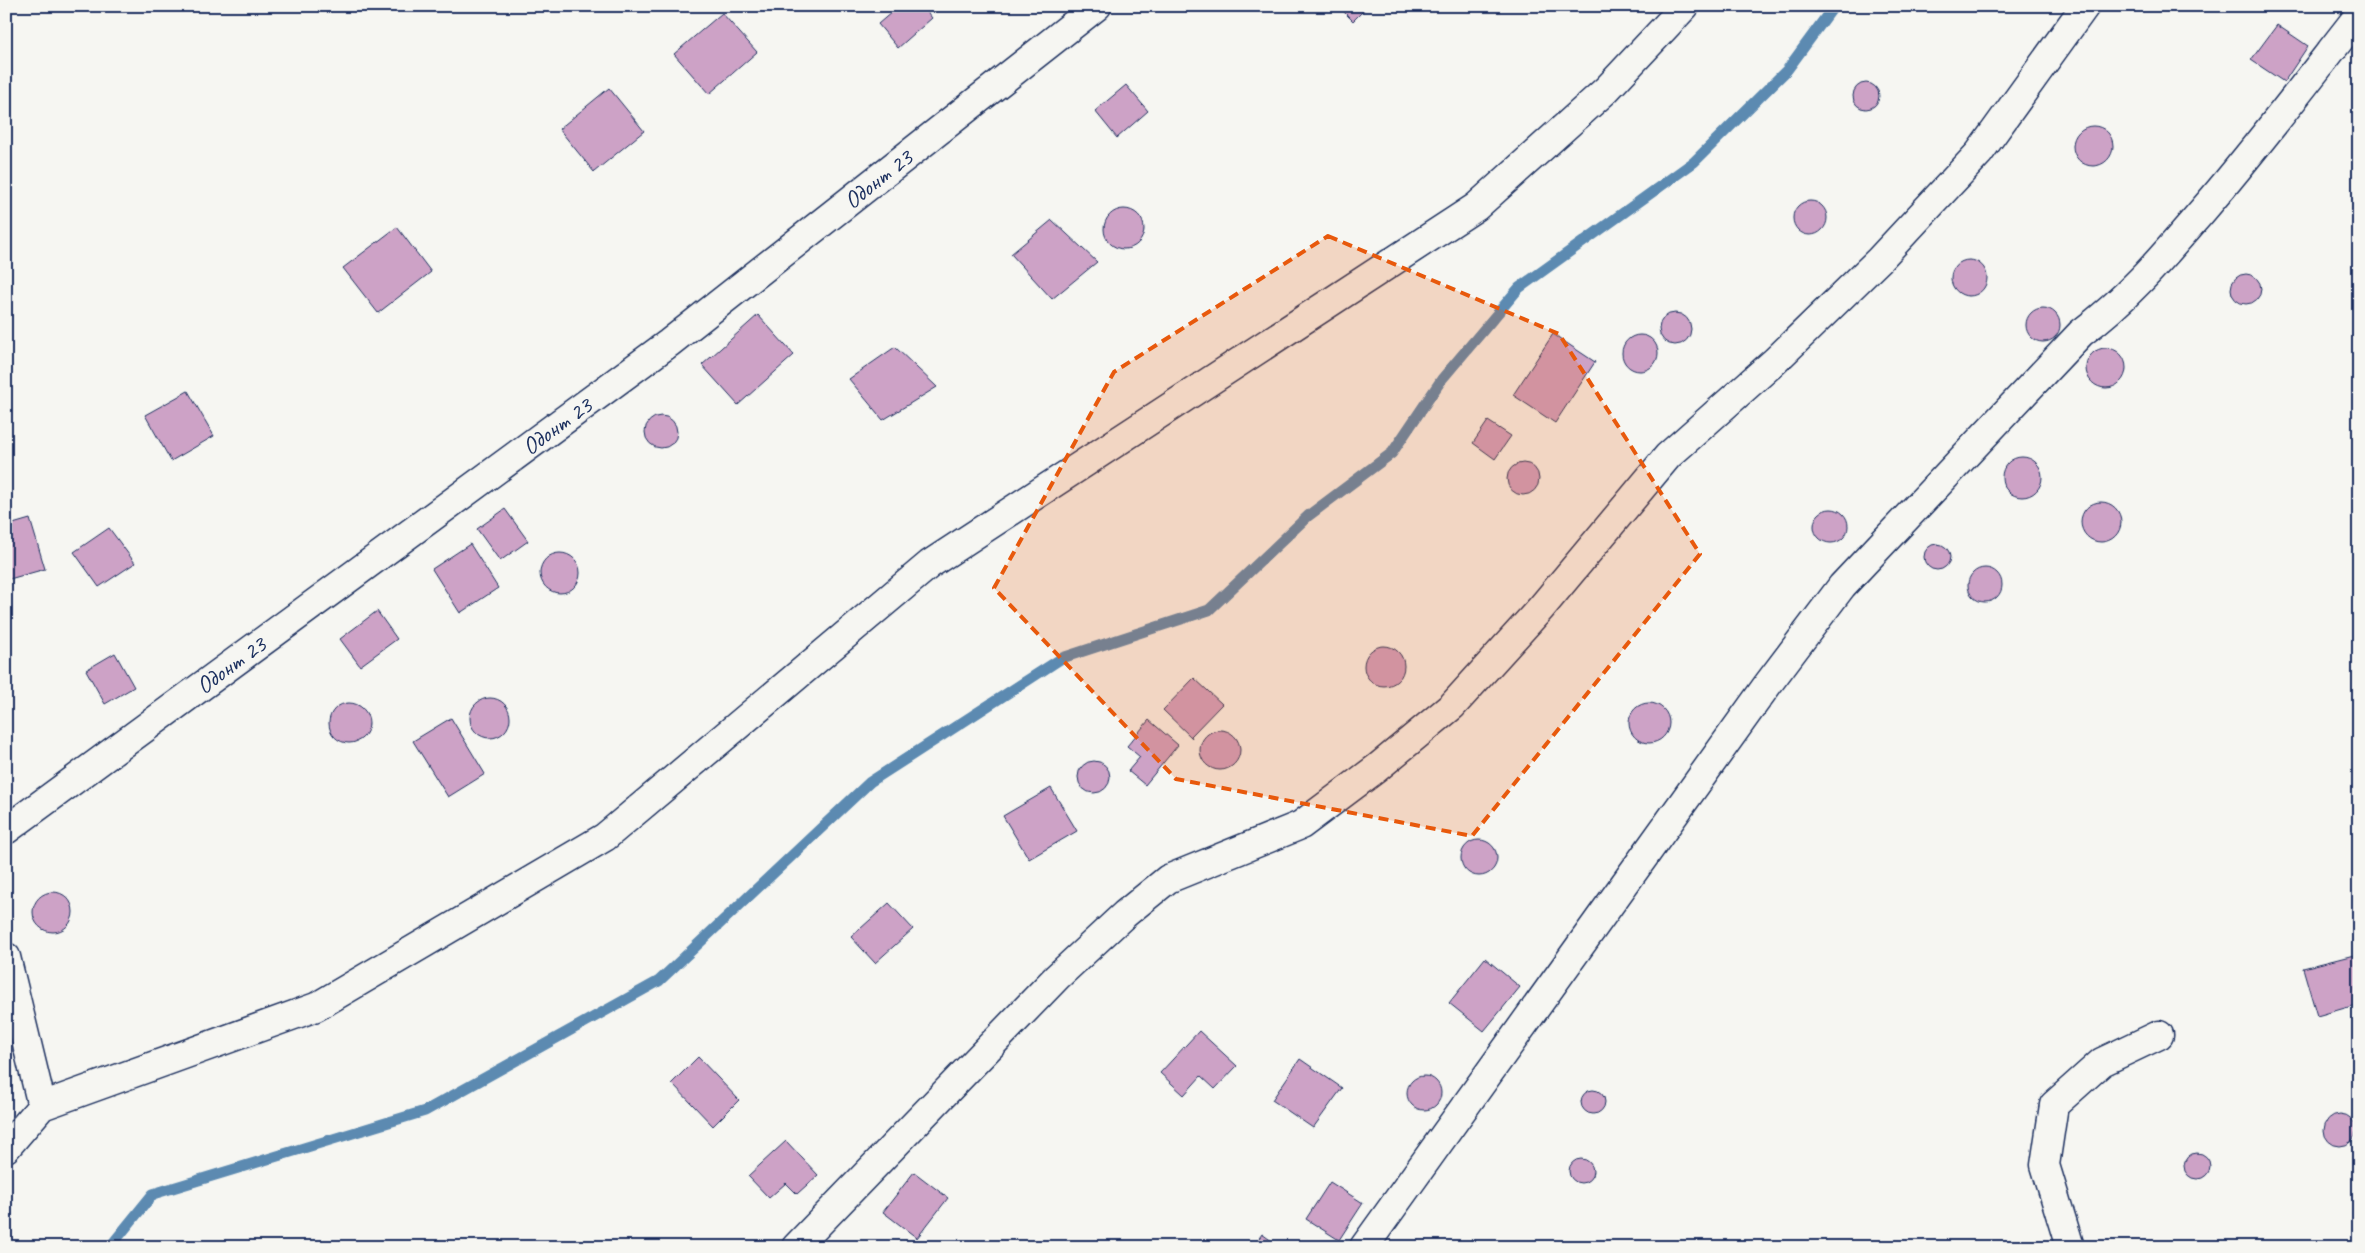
<svg xmlns="http://www.w3.org/2000/svg" width="2365" height="1253" font-family="Caveat,sans-serif">
<style>
.lines{fill:none;stroke-linecap:round;stroke-linejoin:round}
.stream{stroke:#5c8ab1;stroke-width:11}
.building{fill:#cda2c6;stroke:#1b2f5e}
.minor-casing{stroke:#1b2f5e;stroke-width:31}
.minor{stroke:#f6f6f2;stroke-width:28}
.marked{fill:#e8590c;fill-opacity:0.2;stroke:#e8590c;stroke-width:4;stroke-dasharray:10 6;stroke-linejoin:round}
.labels{text-anchor:middle;stroke-width:5;stroke-linejoin:round;paint-order:stroke}
.street-label{font-size:24px;fill:#1b2f5e;stroke:#f6f6f2}
</style>
<rect width="100%" height="100%" fill="#f6f6f2"/>
<filter id="ink" filterUnits="userSpaceOnUse"><feTurbulence type="fractalNoise" baseFrequency=".02" numOctaves="2"/><feDisplacementMap in="SourceGraphic" scale="10" xChannelSelector="R" yChannelSelector="G"/><feConvolveMatrix kernelMatrix="1 2 1 2 8 2 1 2 1" color-interpolation-filters="sRGB"/></filter>
<g filter="url(#ink)">
<g class="lines">
<path class="stream" d="M110 1247 153 1194 425 1111 659 981 870 782 1062 658 1209 610 1308 516 1392 453 1442 379 1519 288 1694 162 1787 70 1834 6"/>
</g>
<path class="building" d="M899 6H922L932 18 898 48 878 24Z
M1338 6H1368L1353 21Z
M722 13 757 52 709 94 674 54Z
M2277 25 2308 46 2284 82 2251 60Z
M1853 96a13 13 0 1 1 26 0a13 13 0 1 1-26 0Z
M1126 85 1148 111 1117 138 1095 111Z
M609 88 644 131 594 172 559 129Z
M2073 146a20 20 0 1 1 40 0a20 20 0 1 1-40 0Z
M1793 218a17 17 0 1 1 34 0a17 17 0 1 1-34 0Z
M1104 229a20 20 0 1 1 40 0a20 20 0 1 1-40 0Z
M1052 220 1097 262 1052 299 1011 254Z
M397 227 431 272 378 313 343 268Z
M1951 278a18 18 0 1 1 36 0a18 18 0 1 1-36 0Z
M2231 289a15 15 0 1 1 30 0a15 15 0 1 1-30 0Z
M2026 325a17 17 0 1 1 34 0a17 17 0 1 1-34 0Z
M1659 329a16 16 0 1 1 32 0a16 16 0 1 1-32 0Z
M758 315 794 355 738 405 702 365Z
M1553 334 1595 362 1555 423 1513 395Z
M1622 353a18 18 0 1 1 36 0a18 18 0 1 1-36 0Z
M895 347 937 387 883 420 849 379Z
M2086 368a20 20 0 1 1 40 0a20 20 0 1 1-40 0Z
M188 391 214 436 171 461 145 415Z
M645 432a16 16 0 1 1 32 0a16 16 0 1 1-32 0Z
M1488 421 1511 436 1495 459 1473 443Z
M2002 477a20 20 0 1 1 40 0a20 20 0 1 1-40 0Z
M1507 479a16 16 0 1 1 32 0a16 16 0 1 1-32 0Z
M2081 522a20 20 0 1 1 40 0a20 20 0 1 1-40 0Z
M505 509 528 541 500 561 477 529Z
M1814 526a17 17 0 1 1 34 0a17 17 0 1 1-34 0Z
M30 519 45 569 6 580V526Z
M109 528 135 563 99 587 74 552Z
M1924 557a13 13 0 1 1 26 0a13 13 0 1 1-26 0Z
M470 544 498 588 460 613 432 569Z
M540 573a20 20 0 1 1 40 0a20 20 0 1 1-40 0Z
M1968 585a17 17 0 1 1 34 0a17 17 0 1 1-34 0Z
M377 611 397 639 360 666 340 639Z
M1364 666a20 20 0 1 1 40 0a20 20 0 1 1-40 0Z
M115 653 134 687 105 704 86 670Z
M1194 678 1222 704 1191 736 1192 738 1163 710Z
M470 718a20 20 0 1 1 40 0a20 20 0 1 1-40 0Z
M1629 723a20 20 0 1 1 40 0a20 20 0 1 1-40 0Z
M329 723a20 20 0 1 1 40 0a20 20 0 1 1-40 0Z
M451 718 485 774 448 797 413 741Z
M1149 720 1178 745 1145 785 1128 771 1140 757 1127 746Z
M1200 750a20 20 0 1 1 40 0a20 20 0 1 1-40 0Z
M1078 777a16 16 0 1 1 32 0a16 16 0 1 1-32 0Z
M1051 788 1077 831 1029 859 1003 816Z
M1461 858a18 18 0 1 1 36 0a18 18 0 1 1-36 0Z
M33 912a20 20 0 1 1 40 0a20 20 0 1 1-40 0Z
M889 903 913 929 875 963 851 937Z
M2354 955 2359 967V1004L2317 1016 2303 968Z
M1485 958 1520 987 1484 1031 1449 1003Z
M1199 1031 1237 1066 1215 1089 1201 1076 1184 1095 1160 1073Z
M698 1057 739 1100 713 1126 672 1083Z
M1300 1059 1342 1088 1313 1128 1272 1100Z
M1407 1093a17 17 0 1 1 34 0a17 17 0 1 1-34 0Z
M1581 1102a12 12 0 1 1 24 0a12 12 0 1 1-24 0Z
M2324 1130a16 16 0 1 1 32 0a16 16 0 1 1-32 0Z
M786 1141 818 1175 797 1194 786 1183 769 1198 748 1176Z
M2184 1166a13 13 0 1 1 26 0a13 13 0 1 1-26 0Z
M1569 1171a12 12 0 1 1 24 0a12 12 0 1 1-24 0Z
M914 1172 948 1198 917 1238 883 1212Z
M1330 1182 1363 1203 1339 1240 1306 1219Z
M1262 1234 1280 1247H1253Z
M1588 1242 1596 1247H1585Z"/>
<g class="lines">
<defs>
<path id="minor" d="M6 830 669 343 1097 6
M6 957 42 1106 6 1148
M42 1106 316 1007 605 837 930 564 1476 207 1606 90 1685 6
M796 1247 1057 977 1125 914 1168 879 1301 825 1377 768 1452 706 1541 608 1668 456 1775 361 1879 260 1979 153 2085 6
M1364 1247 1768 684 1842 586 2081 333C2129 298 2166 253 2204 209 2258 146 2308 80 2359 15
M2070 1247 2045 1165 2054 1105 2102 1062 2159 1035"/>
</defs>
<use href="#minor" class="minor-casing"/>
<use href="#minor" class="minor"/>
</g>
</g>
<path class="marked" d="M1328 236 1559 334 1700 554 1472 836 1176 779 994 588 1114 372Z"/>
<g class="labels">
<g class="street-label">
<text transform="translate(878 179) rotate(-38)" y="8">Одонт 23</text>
<text transform="translate(557 426) rotate(-36)" y="8">Одонт 23</text>
<text transform="translate(231 665) rotate(-36)" y="8">Одонт 23</text>
</g>
</g>
<rect width="2365" height="1253" fill="none" stroke="#f6f6f2" stroke-width="25"/>
<rect x="12" y="12" width="2340" height="1228" fill="none" stroke="#1b2f5e" stroke-width="2" filter="url(#ink)"/>
</svg>
